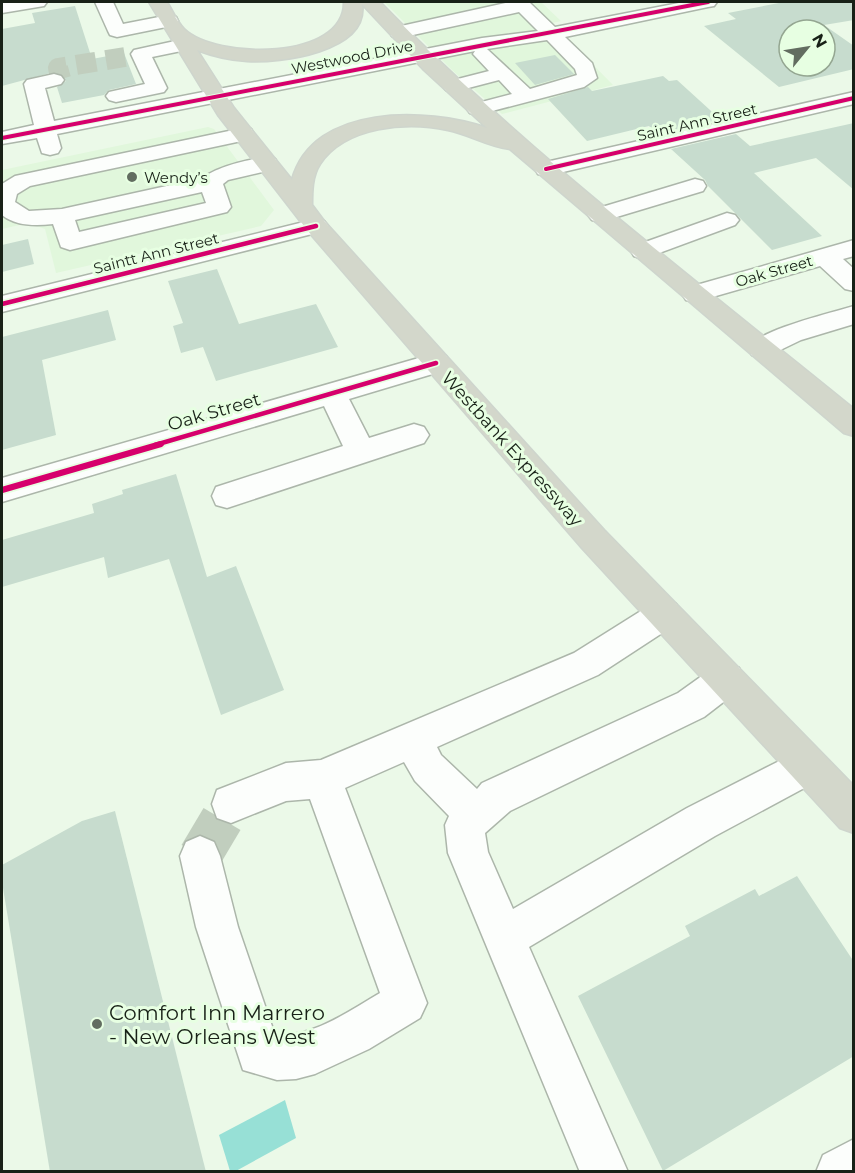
<svg xmlns="http://www.w3.org/2000/svg" width="855" height="1173" viewBox="0 0 855 1173" font-family="Montserrat,sans-serif">
<style>
.built{fill:#e1f7dc}
.water{fill:#97e0d6}
.building{fill:#c7dcce;fill-rule:evenodd}
.lines{fill:none;stroke-linecap:round;stroke-linejoin:round}
.minor-tunnel-far1{stroke:#c1cebe;stroke-width:20;stroke-dasharray:20 10;stroke-linecap:butt}
.minor-tunnel{stroke:#c1cebe;stroke-width:43;stroke-dasharray:43 21;stroke-linecap:butt}
.minor-casing{stroke:#acb6aa;stroke-width:3}
.highway-casing{stroke:#ced5cd;stroke-width:3}
.minor{fill:#fcfefc;fill-rule:evenodd}
.highway{fill:#d3d7cb;fill-rule:evenodd}
.cycleway-far2-casing{stroke:#e7ffe2;stroke-width:6}
.cycleway-far1-casing{stroke:#e7ffe2;stroke-width:8}
.cycleway-casing{stroke:#e7ffe2;stroke-width:10}
.cycleway-far2{stroke:#d6006c;stroke-width:4}
.cycleway-far1{stroke:#d6006c;stroke-width:4.5}
.cycleway{stroke:#d6006c;stroke-width:6}
.poi-dot{fill:#626d60;stroke:#e7ffe2;stroke-width:2}
.labels{text-anchor:middle;dominant-baseline:central;stroke-width:6;stroke-linejoin:round;paint-order:stroke}
.far-street-label{font-size:15px;fill:#182117;stroke:#e7ffe2}
.far-poi-label{font-size:15px;fill:#182117;stroke:#e7ffe2;text-anchor:start}
.street-label{font-size:18px;fill:#182117;stroke:#e7ffe2}
.near-poi-label{font-size:21px;fill:#182117;stroke:#e7ffe2;text-anchor:start}
</style>
<rect width="100%" height="100%" fill="#ebf9e8"/>
<!-- built -->
<g class="built">
<polygon points="384,2 541,2 561,21 552,23 613,85 502,114 453,71"/>
<polygon points="208,127 214,129 274,210 261,226 56,273 45,229 28,223 2,229 2,170"/>
</g>
<!-- water -->
<polygon class="water" points="285,1100 296,1138 236,1171 230,1171 219,1135"/>
<!-- building -->
<g class="building">
<path d="M784 2H854V20L824 25 854 46V69L779 87 704 26 736 19 728 13ZM789 30H825V66H789Z"/>
<polygon points="75,6 92,59 124,53 136,84 109,90 104,95 62,103 57,87 66,81 62,74 54,72 2,86 2,29 35,23 32,13"/>
<polygon points="555,55 574,74 535,85 515,63"/>
<polygon points="663,76 669,81 677,80 721,120 657,134 649,126 587,141 548,99 588,87 592,91"/>
<polygon points="854,123 854,190 816,158 754,173 822,236 772,250 708,186 705,180 671,149 736,134 750,146"/>
<polygon points="28,239 34,264 2,272 2,245"/>
<polygon points="217,269 239,324 316,304 338,347 216,381 203,347 181,353 173,326 183,323 168,281"/>
<polygon points="108,310 116,340 42,360 56,435 2,450 2,337"/>
<polygon points="176,474 207,577 236,566 284,690 221,715 169,559 108,578 104,557 2,587 2,540 94,513 92,504 123,494 122,490"/>
<polygon points="115,811 206,1172 50,1172 2,882 2,865 82,821"/>
<polygon points="797,876 854,962 854,1056 663,1171 578,996 690,936 685,926 755,889 759,896"/>
</g>
<g class="lines">
<!-- minor-tunnel-far1 -->
<polyline class="minor-tunnel-far1" points="61,79 58,68 125,57"/>
<!-- minor-tunnel -->
<polyline class="minor-tunnel" points="200,856 231,804"/>
<!-- minor casing -->
<g class="minor-casing">
<g id="minor">
<polygon points="8,2 47,2 44,6 2,13 2,3"/>
<polygon points="95,2 113,2 123,24 169,15 176,17 178,21 176,25 117,37 110,35 108,31"/>
<path d="M510 2H529L555 27 684 2H717L714 6 708 7 565 37 592 63 597 78 584 87 477 115 470 113 467 109 470 105 512 94 499 80 453 92 446 90 443 86 446 82 489 71 473 54 475 51 57 134 61 148 58 153 50 155 42 153 37 138 2 144V132L34 125 24 84 27 80 54 74 61 76 64 80 61 84 45 88 54 121 482 38 538 31 519 12 399 38 392 36 390 32 392 28ZM547 40 575 69 577 75 530 89 487 49Z"/>
<polygon points="184,39 191,41 194,45 191,49 152,57 167,88 164,92 116,102 109,100 106,96 109,92 145,84 131,54 134,50"/>
<polygon points="854,92 854,104 546,176 538,174 535,169 538,164 546,162"/>
<path d="M243 128 251 129 254 134 251 139 30 186 17 194 15 202 29 211 62 209 203 178C216 167 258 155 275 159L278 164 275 169 228 180 223 184 231 207 227 212 70 250 61 247 53 224C35 226 16 226 2 215V184L15 176ZM202 192 206 203 79 232 75 220Z"/>
<polygon points="695,179 703,181 706,186 703,191 600,222 592,220 588,215 592,210"/>
<polygon points="727,213 735,215 739,220 735,225 643,259 634,256 631,251 634,246"/>
<polygon points="316,219 324,221 328,226 324,231 2,312 2,296"/>
<polygon points="854,240 854,256 843,259 854,269 854,291 845,289 820,266 695,302 686,300 682,294 686,288"/>
<path d="M854 306V324L801 340 770 355 761 357 752 355 748 348C758 330 831 313 854 306Z"/>
<polygon points="436,353 446,356 450,363 446,370 349,399 369,438 414,424 424,427 429,435 424,443 227,508 216,505 212,496 216,487 343,446 324,406 2,502 2,478"/>
<path d="M664 599 676 604 681 614 676 624 598 675 437 747 441 755 477 789 482 783 678 693 713 668 726 663 739 668 744 679 739 690 704 717 510 811 485 833 488 852 513 909 687 808 795 753 808 748 821 753 827 766 821 779 715 836 529 947 628 1172H580L448 853 445 825 449 816 415 781 404 762 345 788 427 1003 420 1018 369 1049 315 1074 296 1079 277 1080 243 1070 196 927 180 856 186 842 200 836 214 842 220 856 238 927 275 1035C314 1037 347 1012 380 993L310 799 286 801 231 823 217 818 212 804 217 790 286 763 321 760 574 653 652 604Z"/>
<polygon points="854,1139 854,1172 816,1172 823,1155"/>
</g>
</g>
<!-- highway casing -->
<g class="highway-casing">
<path id="highway" d="M149 2H167C172 10 177 22 184 29 216 60 345 61 344 2H380C524 151 692 277 854 409V436L844 433 510 149C489 147 469 134 448 130 407 121 345 126 320 164 312 176 312 192 312 205L324 221 604 530 854 786V833L840 828 582 548 308 231 218 115ZM362 4 424 70 487 128C428 108 313 103 292 180L234 108 197 50C213 56 230 60 247 61 280 63 369 52 362 4Z"/>
</g>
<!-- minor -->
<use href="#minor" class="minor"/>
<!-- highway -->
<use href="#highway" class="highway"/>
<!-- cycleway-far2 casing -->
<g class="cycleway-far2-casing">
<g id="cycleway-far2">
<polyline points="2,138 708,2"/>
<polyline points="546,169 854,98"/>
</g>
</g>
<!-- cycleway-far1 casing -->
<g class="cycleway-far1-casing">
<g id="cycleway-far1">
<polyline points="2,304 316,226"/>
<polyline points="155,445 436,363"/>
</g>
</g>
<!-- cycleway casing -->
<g class="cycleway-casing">
<polyline id="cycleway" points="2,490 161,444"/>
</g>
<!-- cycleway-far2 -->
<use href="#cycleway-far2" class="cycleway-far2"/>
<!-- cycleway-far1 -->
<use href="#cycleway-far1" class="cycleway-far1"/>
<!-- cycleway -->
<use href="#cycleway" class="cycleway"/>
</g>
<!-- markers -->
<g class="poi-dot">
<circle cx="132" cy="177" r="6"/>
<circle cx="97" cy="1024" r="6"/>
</g>
<g class="labels">
<!-- far-street labels -->
<g class="far-street-label">
<text transform="translate(352 57) rotate(-11)">Westwood Drive</text>
<text transform="translate(697 122) rotate(-13)">Saint Ann Street</text>
<text transform="translate(156 253) rotate(-14)">Saintt Ann Street</text>
<text transform="translate(774 271) rotate(-16)">Oak Street</text>
</g>
<!-- far-poi labels -->
<g class="far-poi-label">
<text x="144" y="177">Wendy’s</text>
</g>
<!-- street labels -->
<g class="street-label">
<text transform="translate(214 412) rotate(-16)">Oak Street</text>
<text transform="translate(512 449) rotate(48)">Westbank Expressway</text>
</g>
<!-- near-poi labels -->
<g class="near-poi-label">
<text x="109" y="1012">Comfort Inn Marrero<tspan x="109" dy="24">- New Orleans West</tspan></text>
</g>
</g>
<!-- border -->
<rect width="855" height="1173" fill="none" stroke="#182117" stroke-width="6"/>
<!-- north arrow -->
<g transform="translate(807 48) rotate(60)"><circle r="28" fill="#e7ffe2" stroke="#94a691" stroke-width="1.5"/>
<path d="M0-4.5L10 22L0 15L-10 22Z" fill="#626d60"/>
<text y="-9" font-size="16" font-weight="bold" text-anchor="middle" fill="#182117">N</text>
</g>
</svg>
